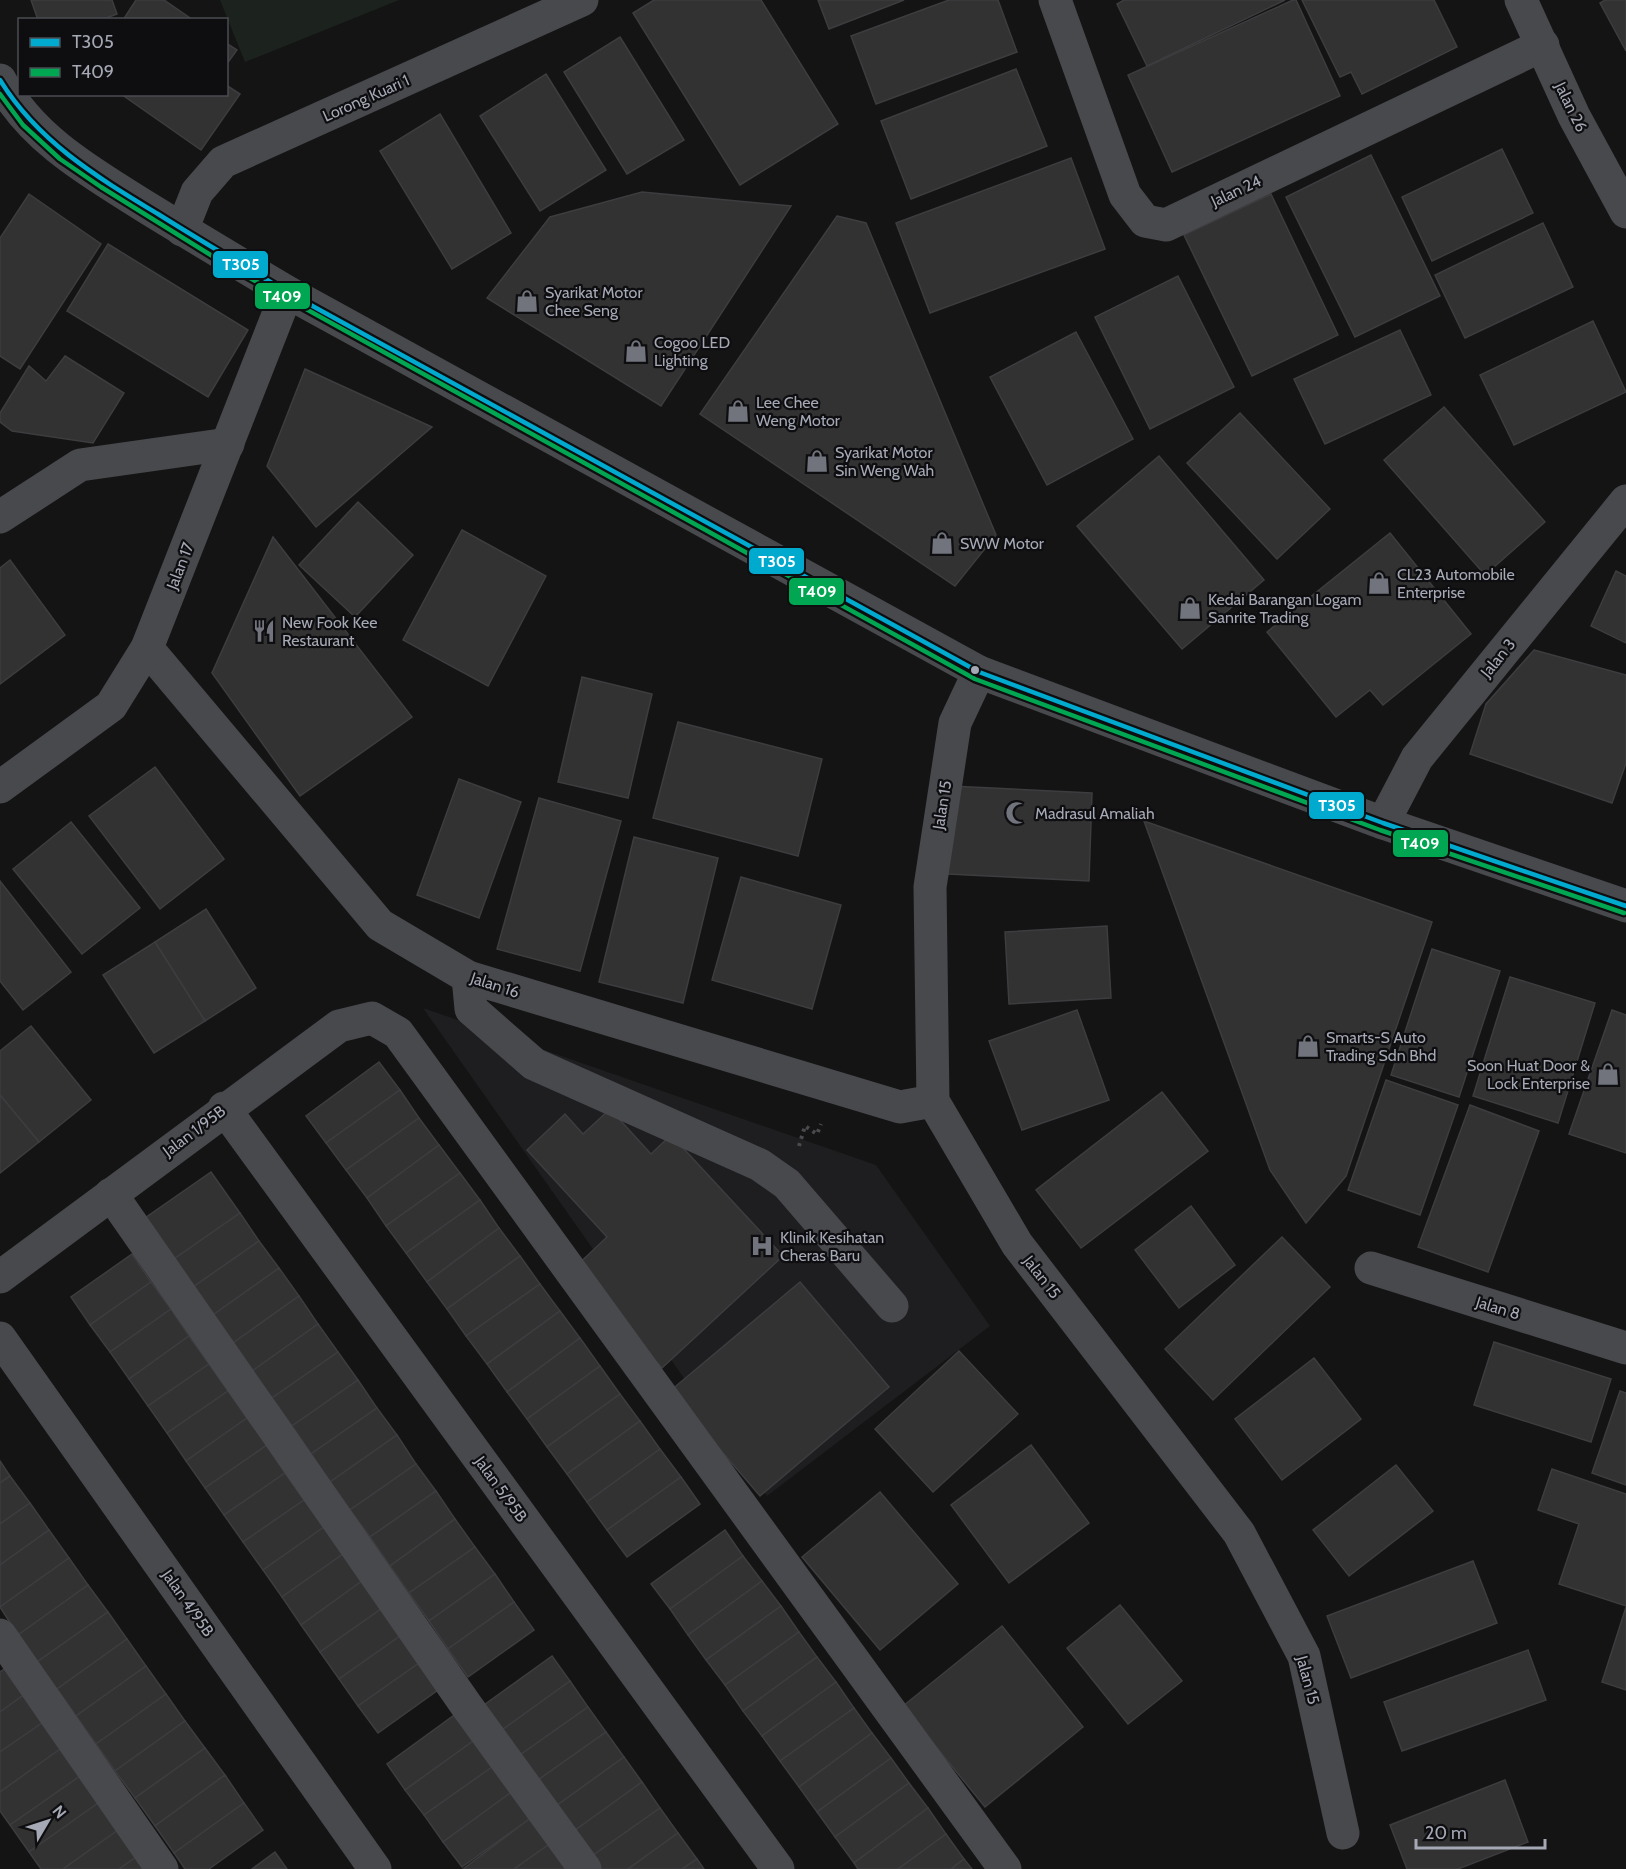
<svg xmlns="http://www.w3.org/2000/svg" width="1626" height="1869" viewBox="0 0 1626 1869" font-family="Cabin,sans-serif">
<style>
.built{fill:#1e1e20}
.green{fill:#1c231e}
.building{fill:#323233;stroke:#3d3d40;stroke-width:1.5}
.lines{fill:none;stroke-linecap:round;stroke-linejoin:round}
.path{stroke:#4a4a4f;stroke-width:4;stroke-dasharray:3 4.5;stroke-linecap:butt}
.minor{stroke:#48494d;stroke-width:33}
.bus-1-casing{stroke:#0e0e10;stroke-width:9}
.bus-2-casing{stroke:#0e0e10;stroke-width:9}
.bus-1{stroke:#00a9ce;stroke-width:4.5}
.bus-2{stroke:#00a651;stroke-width:4.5}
.bus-dot{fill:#a5a8b5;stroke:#0e0e10;stroke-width:2}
.labels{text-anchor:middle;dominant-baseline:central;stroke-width:4.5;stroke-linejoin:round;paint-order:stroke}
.street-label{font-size:16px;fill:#a5a8b5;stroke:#0e0e10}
.poi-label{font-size:16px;fill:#a5a8b5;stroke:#0e0e10;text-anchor:start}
.line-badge{stroke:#0e0e10;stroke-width:2}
.badge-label{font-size:16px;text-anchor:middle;font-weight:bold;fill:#fff}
</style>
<rect width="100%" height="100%" fill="#141414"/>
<!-- built -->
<polygon class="built" points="423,1008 876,1165 990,1326 767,1496"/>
<!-- green -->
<polygon class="green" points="220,0 399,0 245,62"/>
<!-- building -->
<g class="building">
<polygon points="31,0 112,0 117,14 101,20 38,20"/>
<polygon points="136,0 164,0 193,20 123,20"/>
<polygon points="654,0 761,0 838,124 740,185 633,13"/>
<polygon points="818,0 904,0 829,29"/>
<polygon points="949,0 998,0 1017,52 876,104 851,36"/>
<polygon points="1124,0 1285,0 1147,66 1117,4"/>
<polygon points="1293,0 1296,0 1340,96 1172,172 1128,75"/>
<polygon points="1302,0 1434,0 1457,47 1362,94 1351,72 1340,77"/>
<polygon points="1605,0 1626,0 1626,51 1600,3"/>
<polygon points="620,37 684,140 627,174 564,72"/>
<polygon points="226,43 237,50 226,65"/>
<polygon points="1016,69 1047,146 911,199 881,121"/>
<polygon points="546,74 606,170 540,211 480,116"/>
<polygon points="226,85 240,94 201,150 121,94 226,94"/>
<polygon points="440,114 511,233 452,269 380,151"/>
<polygon points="1502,149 1533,213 1432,261 1402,197"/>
<polygon points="1371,155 1440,296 1355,337 1286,197"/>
<polygon points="1071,158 1105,249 930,313 896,223"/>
<polygon points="642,192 791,206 661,406 487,298 550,217"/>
<polygon points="29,194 101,244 20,369 0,356 0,238"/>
<polygon points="1271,194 1338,335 1252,376 1184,235"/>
<polygon points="837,216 866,223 996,535 955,586 700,414"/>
<polygon points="1543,223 1573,287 1465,338 1435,275"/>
<polygon points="108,244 248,330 208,397 67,311"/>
<polygon points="1178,276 1234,387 1150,429 1095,317"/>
<polygon points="1593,321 1626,392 1514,445 1480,375"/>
<polygon points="1400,330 1431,395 1325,444 1294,379"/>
<polygon points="1076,332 1133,439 1047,485 990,377"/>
<polygon points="65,356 124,393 93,443 12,431 0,422 0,413 29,366 46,381"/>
<polygon points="305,369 432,427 316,527 267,466"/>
<polygon points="1444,407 1545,522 1485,575 1384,460"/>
<polygon points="1240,413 1330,509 1277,559 1187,463"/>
<polygon points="1159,456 1264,580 1182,649 1077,526"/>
<polygon points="358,502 413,555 355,617 299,565"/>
<polygon points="462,530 546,576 488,686 403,640"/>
<polygon points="1390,533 1471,634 1383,705 1370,690 1336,717 1267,632"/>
<polygon points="273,537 412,717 300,796 212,673"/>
<polygon points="10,560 65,635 0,684 0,568"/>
<polygon points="1616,571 1626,576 1626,643 1591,626"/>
<polygon points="1534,650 1626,675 1626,763 1612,803 1470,754 1486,704"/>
<polygon points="582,677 652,694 628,798 558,782"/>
<polygon points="678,722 822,759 798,856 653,818"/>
<polygon points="155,767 224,859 160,909 89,816"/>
<polygon points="459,779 521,802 479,918 417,895"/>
<polygon points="951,786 1092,793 1089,881 948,874"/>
<polygon points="539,798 621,821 580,971 497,949"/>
<polygon points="1144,821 1432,922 1346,1176 1306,1223 1270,1170"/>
<polygon points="71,822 140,908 82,954 13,869"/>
<polygon points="634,837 718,858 683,1003 599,982"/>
<polygon points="741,877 841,905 812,1009 712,980"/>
<polygon points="0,881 71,972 23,1010 0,981"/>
<polygon points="206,909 256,988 205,1021 155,942"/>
<polygon points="1107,926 1111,998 1009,1004 1005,932"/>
<polygon points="155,942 205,1021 154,1053 103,975"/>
<polygon points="1432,949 1500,971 1459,1097 1391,1075"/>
<polygon points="1510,977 1595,1003 1558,1123 1473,1096"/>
<polygon points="1077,1010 1109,1100 1022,1130 989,1041"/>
<polygon points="1612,1010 1626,1015 1626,1153 1569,1134"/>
<polygon points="31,1026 91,1100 39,1142 0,1095 0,1051"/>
<polygon points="379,1062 400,1090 326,1143 306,1116"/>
<polygon points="1386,1080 1458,1105 1420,1215 1348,1190"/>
<polygon points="400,1090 419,1118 346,1170 326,1143"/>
<polygon points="1162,1092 1208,1151 1081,1248 1036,1190"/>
<polygon points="0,1095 39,1142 0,1173"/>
<polygon points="1470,1105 1539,1131 1488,1272 1418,1247"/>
<polygon points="610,1109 651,1154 671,1135 783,1256 662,1368 571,1271 607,1237 527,1150 565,1114 583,1134"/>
<polygon points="419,1118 439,1145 367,1198 346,1170"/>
<polygon points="439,1145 460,1173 386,1226 367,1198"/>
<polygon points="211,1172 240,1213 174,1259 145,1218"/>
<polygon points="460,1173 480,1200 406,1253 386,1226"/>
<polygon points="480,1200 499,1228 427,1282 406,1253"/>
<polygon points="1191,1206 1235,1265 1179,1308 1135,1250"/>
<polygon points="240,1213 259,1241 193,1287 174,1259"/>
<polygon points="499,1228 520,1256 447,1309 427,1282"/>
<polygon points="1282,1237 1330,1287 1213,1400 1165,1349"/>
<polygon points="259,1241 279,1268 213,1315 193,1287"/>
<polygon points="132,1254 151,1282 90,1325 71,1297"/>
<polygon points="520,1256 540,1284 466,1336 447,1309"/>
<polygon points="279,1268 299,1296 233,1343 213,1315"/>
<polygon points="151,1282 171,1309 110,1352 90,1325"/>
<polygon points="800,1282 889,1387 760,1496 670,1391"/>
<polygon points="540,1284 560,1311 487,1364 466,1336"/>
<polygon points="299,1296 318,1324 252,1371 233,1343"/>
<polygon points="171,1309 189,1336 129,1379 110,1352"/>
<polygon points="560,1311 580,1338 507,1392 487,1364"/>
<polygon points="318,1324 338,1352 272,1398 252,1371"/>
<polygon points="189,1336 209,1364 148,1406 129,1379"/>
<polygon points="580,1338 600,1366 527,1419 507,1392"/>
<polygon points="1494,1342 1611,1379 1591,1442 1474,1405"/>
<polygon points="959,1351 1018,1414 933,1492 875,1429"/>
<polygon points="338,1352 358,1380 292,1426 272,1398"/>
<polygon points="1314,1358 1361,1419 1282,1480 1235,1419"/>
<polygon points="209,1364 228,1391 167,1433 148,1406"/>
<polygon points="600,1366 620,1394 547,1447 527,1419"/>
<polygon points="358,1380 377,1408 311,1454 292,1426"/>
<polygon points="228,1391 247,1418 186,1461 167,1433"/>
<polygon points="1620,1391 1626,1393 1626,1485 1592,1473"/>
<polygon points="620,1394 640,1421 567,1474 547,1447"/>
<polygon points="377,1408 397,1435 330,1482 311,1454"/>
<polygon points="247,1418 267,1445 205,1488 186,1461"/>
<polygon points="640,1421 660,1449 587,1502 567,1474"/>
<polygon points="397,1435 416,1464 350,1510 330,1482"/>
<polygon points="267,1445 285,1473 224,1515 205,1488"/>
<polygon points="1031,1445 1089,1523 1009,1583 951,1505"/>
<polygon points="660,1449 681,1477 607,1530 587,1502"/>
<polygon points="0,1461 10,1476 0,1483"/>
<polygon points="416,1464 436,1491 370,1537 350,1510"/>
<polygon points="1396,1465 1433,1511 1349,1576 1313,1530"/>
<polygon points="1552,1469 1626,1494 1626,1606 1559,1584 1579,1524 1538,1510"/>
<polygon points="285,1473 304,1500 243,1542 224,1515"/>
<polygon points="10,1476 30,1503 0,1524 0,1483"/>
<polygon points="681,1477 700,1504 627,1557 607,1530"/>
<polygon points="436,1491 455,1519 390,1566 370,1537"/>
<polygon points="880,1492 958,1584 880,1650 802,1557"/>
<polygon points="304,1500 324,1527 263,1570 243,1542"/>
<polygon points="30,1503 49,1530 0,1565 0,1524"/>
<polygon points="455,1519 475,1547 409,1593 390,1566"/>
<polygon points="324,1527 343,1554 282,1597 263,1570"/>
<polygon points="49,1530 69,1558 0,1607 0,1565"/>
<polygon points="725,1530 743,1556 670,1609 651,1584"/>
<polygon points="475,1547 495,1574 429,1621 409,1593"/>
<polygon points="343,1554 362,1581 301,1625 282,1597"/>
<polygon points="743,1556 762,1581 688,1635 670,1609"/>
<polygon points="69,1558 88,1585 18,1635 0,1607"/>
<polygon points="1473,1561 1497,1623 1351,1678 1327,1616"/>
<polygon points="495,1574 514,1602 448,1649 429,1621"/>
<polygon points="362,1581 381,1609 320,1652 301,1625"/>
<polygon points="762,1581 781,1606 706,1660 688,1635"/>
<polygon points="88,1585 108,1612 37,1662 18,1635"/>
<polygon points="514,1602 534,1630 468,1677 448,1649"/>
<polygon points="1120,1605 1182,1681 1128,1724 1067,1648"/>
<polygon points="781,1606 799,1632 725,1685 706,1660"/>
<polygon points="1626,1607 1626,1690 1602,1682"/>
<polygon points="381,1609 400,1636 339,1679 320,1652"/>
<polygon points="108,1612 127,1639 57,1689 37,1662"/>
<polygon points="1002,1626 1083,1727 985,1807 903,1706"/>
<polygon points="799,1632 817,1657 743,1711 725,1685"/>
<polygon points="400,1636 419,1663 358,1706 339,1679"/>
<polygon points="127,1639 146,1666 76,1716 57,1689"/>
<polygon points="1528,1650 1546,1700 1402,1751 1384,1702"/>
<polygon points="552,1656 570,1681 502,1730 484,1705"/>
<polygon points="817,1657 836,1682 762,1736 743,1711"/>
<polygon points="419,1663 438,1690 378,1733 358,1706"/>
<polygon points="146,1666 166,1694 96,1744 76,1716"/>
<polygon points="7,1667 25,1694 0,1712 0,1672"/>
<polygon points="570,1681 588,1707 520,1755 502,1730"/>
<polygon points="836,1682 854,1708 780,1761 762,1736"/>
<polygon points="25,1694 45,1721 0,1752 0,1712"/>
<polygon points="166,1694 185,1721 115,1771 96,1744"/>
<polygon points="588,1707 606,1732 538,1780 520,1755"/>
<polygon points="854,1708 872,1733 799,1787 780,1761"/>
<polygon points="457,1713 476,1739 405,1790 387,1764"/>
<polygon points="45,1721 63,1747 0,1792 0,1752"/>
<polygon points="185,1721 205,1748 135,1798 115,1771"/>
<polygon points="606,1732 624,1757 556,1806 538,1780"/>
<polygon points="872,1733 891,1758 817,1812 799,1787"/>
<polygon points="476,1739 495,1765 424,1815 405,1790"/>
<polygon points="63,1747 83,1774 10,1825 0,1811 0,1792"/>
<polygon points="205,1748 225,1775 155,1826 135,1798"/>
<polygon points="624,1757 642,1782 574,1831 556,1806"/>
<polygon points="891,1758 909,1783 835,1837 817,1812"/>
<polygon points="495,1765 513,1791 443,1842 424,1815"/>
<polygon points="83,1774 101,1801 29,1852 10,1825"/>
<polygon points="225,1775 244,1803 174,1853 155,1826"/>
<polygon points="1505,1780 1528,1842 1458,1869 1407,1869 1390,1825"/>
<polygon points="642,1782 660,1808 592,1856 574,1831"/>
<polygon points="909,1783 928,1808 854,1863 835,1837"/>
<polygon points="513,1791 532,1817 462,1867 443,1842"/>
<polygon points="101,1801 121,1828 63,1869 41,1869 29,1852"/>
<polygon points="244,1803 263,1830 209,1869 185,1869 174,1853"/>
<polygon points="660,1808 678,1833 628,1869 601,1869 592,1856"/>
<polygon points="928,1808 946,1834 898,1869 858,1869 854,1863"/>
<polygon points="532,1817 551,1843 514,1869 463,1869"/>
<polygon points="121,1828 139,1855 119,1869 63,1869"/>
<polygon points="678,1833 697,1859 682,1869 628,1869"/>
<polygon points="946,1834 964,1859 951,1869 898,1869"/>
<polygon points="551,1843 569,1869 514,1869"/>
<polygon points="275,1852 287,1869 252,1869"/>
<polygon points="139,1855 149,1869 119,1869"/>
<polygon points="697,1859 704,1869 682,1869"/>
<polygon points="964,1859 972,1869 951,1869"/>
</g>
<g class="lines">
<!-- path -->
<polyline class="path" points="799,1146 805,1126 817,1134 821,1124"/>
<!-- minor -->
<g class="minor">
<polyline points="1055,0 1125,195 1145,221 1166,225 1543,45"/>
<polyline points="1521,0 1574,116 1626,212"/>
<path d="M0 80C31 139 92 173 146 207 193 236 240 264 287 292L979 672 1383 823 1626 906"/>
<polyline points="182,230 197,192 223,162 582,0"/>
<polyline points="0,517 80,465 228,444"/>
<polyline points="147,648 380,925 468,977 900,1107 933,1101"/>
<polyline points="979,672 955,723 930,887 933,1101 1017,1244 1239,1533 1304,1656 1343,1833"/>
<polyline points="0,787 111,706 147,648 287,292"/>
<polyline points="1383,823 1417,758 1626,501"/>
<polyline points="468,977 471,1009 534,1064 760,1165 787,1184 892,1306"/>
<polyline points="224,1108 778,1869"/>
<polyline points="111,1194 466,1705 585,1869"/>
<polyline points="1371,1268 1626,1348"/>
<polyline points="0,1277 339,1026 372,1018 398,1033 1005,1869"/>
<polyline points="0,1338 375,1869"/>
<polyline points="0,1635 162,1869"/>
</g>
<!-- bus-1 casing -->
<g class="bus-1-casing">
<path id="bus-1" d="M0 80C38 142 97 177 158 214 201 241 244 266 287 292L979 672 1383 823 1626 906"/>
</g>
<!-- bus-2 casing -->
<g class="bus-2-casing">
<polyline id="bus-2" points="0,94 23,125 60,159 101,187 230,267 975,679 1380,830 1624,913"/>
</g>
<!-- bus-1 -->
<use href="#bus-1" class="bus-1"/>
<!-- bus-2 -->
<use href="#bus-2" class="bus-2"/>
</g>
<!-- icons -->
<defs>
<g id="shop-bare" transform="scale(1.8)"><path d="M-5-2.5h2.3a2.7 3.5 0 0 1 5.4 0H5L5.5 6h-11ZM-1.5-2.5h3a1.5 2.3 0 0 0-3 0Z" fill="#72747d" stroke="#0e0e10" stroke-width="2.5" paint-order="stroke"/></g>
<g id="restaurant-bare" transform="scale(1.8)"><path d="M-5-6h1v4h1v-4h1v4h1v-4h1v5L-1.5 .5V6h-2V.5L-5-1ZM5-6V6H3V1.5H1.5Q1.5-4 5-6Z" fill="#72747d" stroke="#0e0e10" stroke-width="2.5" paint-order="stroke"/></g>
<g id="mosque-bare" transform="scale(1.8)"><path d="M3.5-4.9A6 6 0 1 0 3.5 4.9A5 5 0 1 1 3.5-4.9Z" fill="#72747d" stroke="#0e0e10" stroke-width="2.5" paint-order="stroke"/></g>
<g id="hospital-bare" transform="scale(1.8)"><path d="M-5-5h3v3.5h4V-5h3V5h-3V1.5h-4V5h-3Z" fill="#72747d" stroke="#0e0e10" stroke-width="2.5" paint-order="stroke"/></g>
</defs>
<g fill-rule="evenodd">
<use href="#shop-bare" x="527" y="301"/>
<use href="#shop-bare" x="636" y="351"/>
<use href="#shop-bare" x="738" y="411"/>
<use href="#shop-bare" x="817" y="461"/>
<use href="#shop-bare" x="942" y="543"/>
<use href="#shop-bare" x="1379" y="583"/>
<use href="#shop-bare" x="1190" y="608"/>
<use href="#restaurant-bare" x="264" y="631"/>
<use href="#mosque-bare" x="1017" y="813"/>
<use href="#shop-bare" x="1308" y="1046"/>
<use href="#shop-bare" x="1608" y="1074"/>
<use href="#hospital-bare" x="762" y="1246"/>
</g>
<!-- markers -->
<circle class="bus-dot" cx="975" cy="670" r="5"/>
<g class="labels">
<!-- street labels -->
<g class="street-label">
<text transform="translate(366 98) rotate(-24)">Lorong Kuari 1</text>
<text transform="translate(1571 107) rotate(64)">Jalan 26</text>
<text transform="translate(1236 191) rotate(-25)">Jalan 24</text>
<text transform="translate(180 566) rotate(-69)">Jalan 17</text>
<text transform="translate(1498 658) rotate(-51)">Jalan 3</text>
<text transform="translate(942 805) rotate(-81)">Jalan 15</text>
<text transform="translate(495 985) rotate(18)">Jalan 16</text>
<text transform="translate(194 1131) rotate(-37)">Jalan 1/95B</text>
<text transform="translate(1042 1277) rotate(52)">Jalan 15</text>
<text transform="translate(1498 1308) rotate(17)">Jalan 8</text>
<text transform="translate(501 1489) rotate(54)">Jalan 5/95B</text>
<text transform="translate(188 1603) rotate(55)">Jalan 4/95B</text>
<text transform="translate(1308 1680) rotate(75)">Jalan 15</text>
</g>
<!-- poi labels -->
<g class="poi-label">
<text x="545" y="292">Syarikat Motor<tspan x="545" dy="18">Chee Seng</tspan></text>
<text x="654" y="342">Cogoo LED<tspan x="654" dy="18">Lighting</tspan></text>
<text x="756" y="402">Lee Chee<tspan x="756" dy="18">Weng Motor</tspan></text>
<text x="835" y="452">Syarikat Motor<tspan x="835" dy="18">Sin Weng Wah</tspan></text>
<text x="960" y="543">SWW Motor</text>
<text x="1397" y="574">CL23 Automobile<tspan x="1397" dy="18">Enterprise</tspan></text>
<text x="1208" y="599">Kedai Barangan Logam<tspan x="1208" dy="18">Sanrite Trading</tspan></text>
<text x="282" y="622">New Fook Kee<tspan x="282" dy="18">Restaurant</tspan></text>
<text x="1035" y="813">Madrasul Amaliah</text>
<text x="1326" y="1037">Smarts-S Auto<tspan x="1326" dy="18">Trading Sdn Bhd</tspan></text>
<text x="1590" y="1065" text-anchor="end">Soon Huat Door &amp;<tspan x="1590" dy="18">Lock Enterprise</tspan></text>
<text x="780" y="1237">Klinik Kesihatan<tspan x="780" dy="18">Cheras Baru</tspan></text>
</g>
</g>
<g class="line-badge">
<rect x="212" y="250" width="57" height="29" rx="6" fill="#00a9ce"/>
<rect x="254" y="282" width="57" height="28" rx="6" fill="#00a651"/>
<rect x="748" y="547" width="57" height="28" rx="6" fill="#00a9ce"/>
<rect x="788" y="577" width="57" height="29" rx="6" fill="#00a651"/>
<rect x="1308" y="791" width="57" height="29" rx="6" fill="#00a9ce"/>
<rect x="1392" y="829" width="57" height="29" rx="6" fill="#00a651"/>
</g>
<g class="badge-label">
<text x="241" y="270">T305</text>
<text x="282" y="302">T409</text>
<text x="777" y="567">T305</text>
<text x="817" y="597">T409</text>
<text x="1337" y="811">T305</text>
<text x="1420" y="849">T409</text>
</g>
<!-- legend -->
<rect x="18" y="18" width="210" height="78" fill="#0e0e10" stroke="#4a4c52" stroke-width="1.5"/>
<rect x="30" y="38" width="30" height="9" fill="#00a9ce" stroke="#4a4c52" stroke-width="1.5"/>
<text x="72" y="48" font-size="18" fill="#a5a8b5">T305</text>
<rect x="30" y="68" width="30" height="9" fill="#00a651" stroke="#4a4c52" stroke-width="1.5"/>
<text x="72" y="78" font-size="18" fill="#a5a8b5">T409</text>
<!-- north arrow -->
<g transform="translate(48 1821) rotate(51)" stroke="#0e0e10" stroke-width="4.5" paint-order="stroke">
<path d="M0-4.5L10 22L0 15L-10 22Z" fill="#a5a8b5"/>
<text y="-9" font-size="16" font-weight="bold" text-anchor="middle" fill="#a5a8b5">N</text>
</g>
<!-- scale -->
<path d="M1416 1839v9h129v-9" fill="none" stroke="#a5a8b5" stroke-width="3"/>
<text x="1425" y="1839" font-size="18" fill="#a5a8b5" stroke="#0e0e10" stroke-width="4.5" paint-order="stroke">20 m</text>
</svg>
